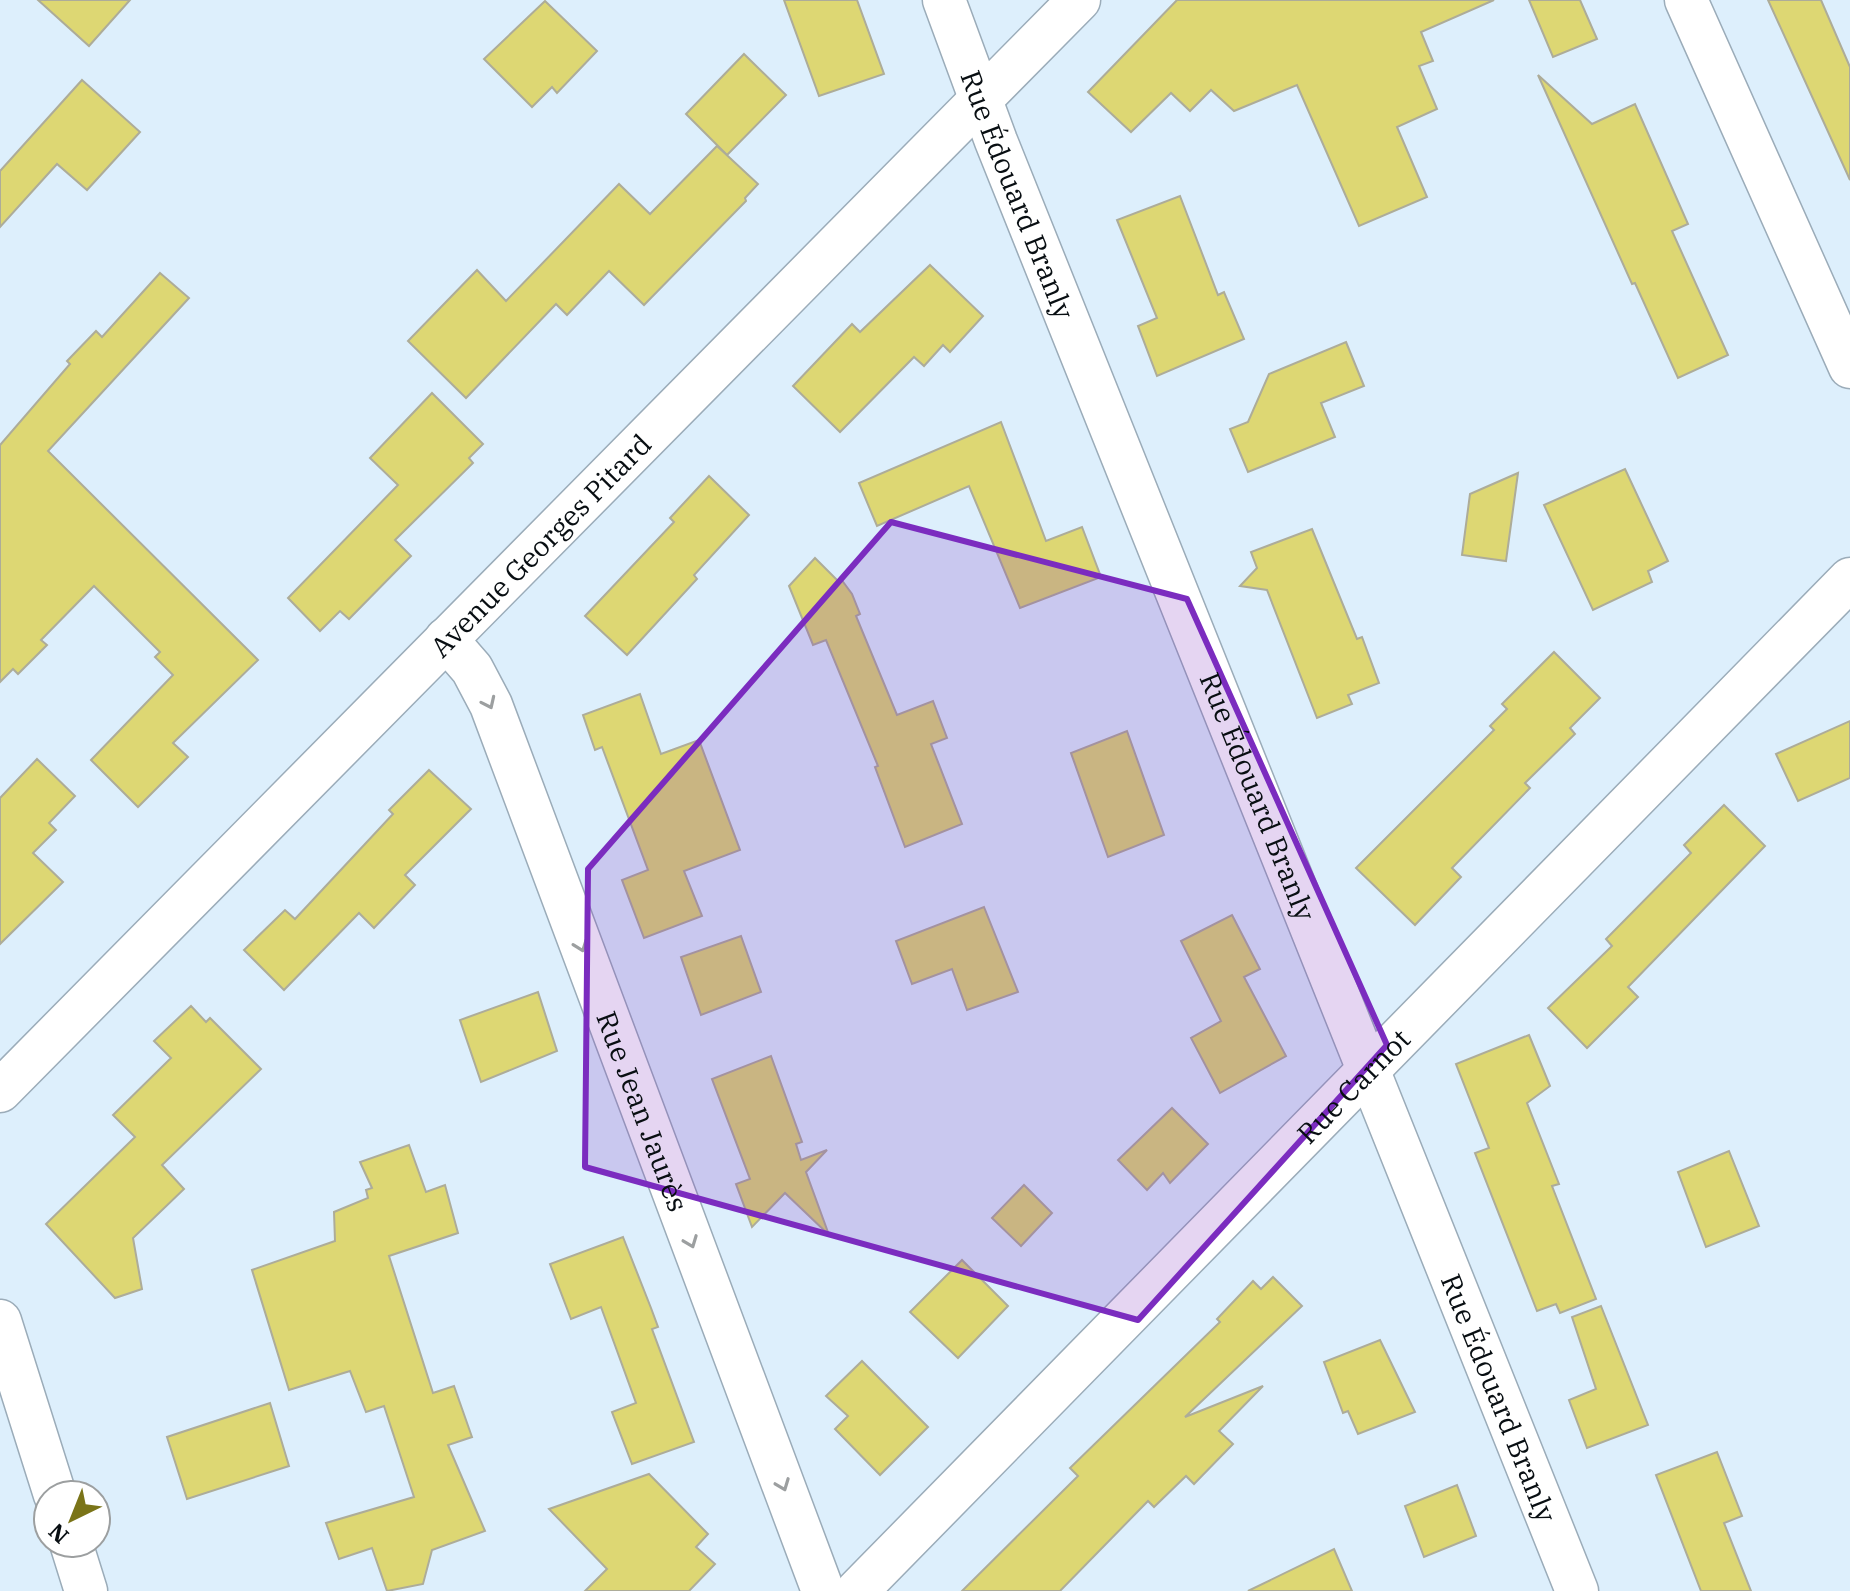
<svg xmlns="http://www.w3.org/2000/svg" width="1850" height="1591" viewBox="0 0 1850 1591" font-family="'IBM Plex Serif',serif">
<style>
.building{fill:#ddd773;stroke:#adac99;stroke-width:2}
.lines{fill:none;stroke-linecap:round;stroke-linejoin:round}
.minor-casing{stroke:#9bacb9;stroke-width:45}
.minor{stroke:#fff;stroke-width:42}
.oneway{stroke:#9c9fa0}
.marked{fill:#7b2cbf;fill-opacity:0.2;stroke:#7b2cbf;stroke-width:6;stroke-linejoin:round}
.labels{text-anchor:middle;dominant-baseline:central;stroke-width:8;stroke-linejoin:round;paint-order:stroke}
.street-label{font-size:28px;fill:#080e12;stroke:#fff}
</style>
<rect width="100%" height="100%" fill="#ddeffc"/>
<!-- building -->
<g class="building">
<polygon points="38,0 130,0 89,46"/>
<polygon points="784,0 857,0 884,74 819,96"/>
<polygon points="1177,0 1494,0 1421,32 1433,61 1419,66 1437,109 1397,127 1427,197 1359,226 1297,85 1234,111 1211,90 1190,111 1171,93 1131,132 1088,92"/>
<polygon points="1529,0 1580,0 1597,39 1553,57"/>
<polygon points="1768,0 1821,0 1850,67 1850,180"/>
<polygon points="545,1 597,51 557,93 552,87 532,107 484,59"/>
<polygon points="744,54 786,95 727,155 686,114"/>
<polygon points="1538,75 1592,124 1635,104 1688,224 1672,231 1728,355 1678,378 1635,283 1632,284"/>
<polygon points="82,80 140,132 87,190 57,164 0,227 0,171"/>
<polygon points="717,146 758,184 745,198 746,201 644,305 609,271 567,315 556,304 466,398 408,341 477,270 506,301 619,184 650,214"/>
<polygon points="1180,196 1218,295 1224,292 1244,339 1157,376 1138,326 1157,318 1117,220"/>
<polygon points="930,265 983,316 950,352 943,345 924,366 914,357 840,432 793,386 852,324 860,332"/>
<polygon points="160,273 189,298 48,451 258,660 173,743 188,757 138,807 91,760 173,675 155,657 160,652 94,586 41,640 47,645 18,674 13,669 0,682 0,445 70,364 67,361 96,331 102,337"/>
<polygon points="1346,342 1364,386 1321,403 1335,437 1248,472 1230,429 1248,422 1269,374"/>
<polygon points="432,393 483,444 469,458 473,463 395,540 411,556 349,619 340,611 320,631 288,598 398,485 370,458"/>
<polygon points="1001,422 1046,541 1082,527 1101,577 1020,608 969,486 877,526 859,483"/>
<polygon points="1625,469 1668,561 1648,571 1652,582 1593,610 1544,505"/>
<polygon points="1518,473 1506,561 1462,555 1470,494"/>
<polygon points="709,476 749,515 694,575 697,579 627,655 585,616 674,522 670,518"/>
<polygon points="1312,529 1357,639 1362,637 1379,683 1348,695 1352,704 1317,718 1267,590 1240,586 1257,568 1251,552"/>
<polygon points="815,558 838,581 841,579 852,594 860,614 856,616 897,715 933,701 947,738 931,744 962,824 905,847 875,767 878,766 826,640 813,645 789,586"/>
<polygon points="1554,652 1600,698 1570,728 1575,734 1525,783 1530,788 1452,868 1461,877 1415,925 1356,868 1494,730 1490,726 1507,709 1502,704"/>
<polygon points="640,694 661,754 699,740 740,850 684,871 702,916 644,938 622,880 648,870 602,747 595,750 583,715"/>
<polygon points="1850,721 1850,778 1798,801 1776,754"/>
<polygon points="1127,731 1164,835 1108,857 1071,753"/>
<polygon points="37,759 75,796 49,823 56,830 33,853 63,882 0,944 0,798"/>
<polygon points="429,770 471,809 405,875 415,885 374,928 359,913 284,990 244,950 285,910 295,919 393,814 389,810"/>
<polygon points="1724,805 1765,846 1628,987 1638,997 1587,1048 1548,1008 1612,946 1606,939 1691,853 1684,845"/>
<polygon points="984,907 1018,992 967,1010 952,969 912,984 896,941"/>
<polygon points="1232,915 1260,969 1244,977 1286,1056 1220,1093 1191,1038 1221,1021 1181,941"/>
<polygon points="741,936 761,992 701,1015 681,957"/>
<polygon points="538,992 557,1051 481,1082 460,1020"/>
<polygon points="191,1006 206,1022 210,1018 261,1069 162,1165 184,1189 133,1238 142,1289 115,1298 46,1224 135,1137 113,1115 171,1058 154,1041"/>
<polygon points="1529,1035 1550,1086 1527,1103 1559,1184 1552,1186 1596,1299 1560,1313 1556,1304 1537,1311 1475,1153 1489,1148 1456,1064"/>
<polygon points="771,1056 802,1142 796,1144 801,1160 827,1150 806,1172 829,1235 785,1193 752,1227 736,1184 750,1179 712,1079"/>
<polygon points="1172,1108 1208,1144 1170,1183 1163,1173 1147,1190 1118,1160"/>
<polygon points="409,1145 426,1192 445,1185 458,1233 389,1256 433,1393 454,1386 472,1437 448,1445 485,1531 432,1550 423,1584 387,1591 372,1548 339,1559 326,1523 414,1497 384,1406 366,1412 350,1371 289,1390 252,1270 335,1241 334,1212 368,1198 366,1190 372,1188 360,1162"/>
<polygon points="1729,1151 1759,1226 1706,1247 1678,1172"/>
<polygon points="1024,1185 1052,1213 1021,1246 992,1218"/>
<polygon points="623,1237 651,1308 658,1327 652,1329 694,1442 632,1464 612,1412 636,1403 601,1307 571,1319 550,1264"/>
<polygon points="962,1260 1008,1306 958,1358 910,1312"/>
<polygon points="1273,1277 1302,1306 1185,1417 1263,1386 1219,1431 1233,1444 1194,1484 1186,1476 1154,1507 1148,1501 1060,1591 962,1591 1078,1476 1070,1468 1220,1322 1217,1319 1253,1281 1261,1289"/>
<polygon points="1601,1306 1648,1425 1587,1448 1569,1400 1596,1389 1572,1317"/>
<polygon points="1380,1340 1415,1412 1358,1434 1348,1411 1343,1413 1324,1362"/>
<polygon points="862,1361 928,1427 880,1475 835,1429 848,1416 826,1396"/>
<polygon points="270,1403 289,1466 187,1499 167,1437"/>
<polygon points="1717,1452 1742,1516 1724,1523 1751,1591 1701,1591 1656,1475"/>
<polygon points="649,1474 708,1534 696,1547 715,1564 689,1591 585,1591 607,1569 549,1509"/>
<polygon points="1457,1485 1476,1536 1424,1557 1405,1506"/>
<polygon points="1334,1549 1352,1591 1248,1591"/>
</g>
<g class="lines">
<!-- minor casing -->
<g class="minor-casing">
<g id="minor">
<path id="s1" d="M944 0 996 141 1577 1591"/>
<polyline points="1686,0 1850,367"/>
<path id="s2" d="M446 639 472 669 491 705 823 1591"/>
<path id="s3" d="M0 1091 1079 0"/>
<polyline points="0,1321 55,1495"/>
<polyline points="71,1543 86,1591"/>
<path id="s4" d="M857 1591 1850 579"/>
</g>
</g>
<!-- minor -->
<use href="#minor" class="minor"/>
</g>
<!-- one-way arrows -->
<defs><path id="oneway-chevron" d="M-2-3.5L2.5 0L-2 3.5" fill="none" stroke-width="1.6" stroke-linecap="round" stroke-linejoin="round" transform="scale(2)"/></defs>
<g class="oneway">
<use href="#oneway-chevron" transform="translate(489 703) rotate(65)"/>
<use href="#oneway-chevron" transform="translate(581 946) rotate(70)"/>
<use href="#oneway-chevron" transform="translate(691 1242) rotate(69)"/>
<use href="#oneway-chevron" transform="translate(783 1485) rotate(69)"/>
</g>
<!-- marked area -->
<path class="marked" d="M891 522 1187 599 1387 1045 1138 1320 585 1167 588 869Z"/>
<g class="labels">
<!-- street labels -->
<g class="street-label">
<text stroke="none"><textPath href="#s1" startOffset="208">Rue Édouard Branly</textPath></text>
<text stroke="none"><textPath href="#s3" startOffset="768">Avenue Georges Pitard</textPath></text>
<text stroke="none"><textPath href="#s1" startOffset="856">Rue Édouard Branly</textPath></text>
<text stroke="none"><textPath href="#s4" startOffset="708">Rue Carnot</textPath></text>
<text stroke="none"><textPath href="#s2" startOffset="514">Rue Jean Jaurès</textPath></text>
<text stroke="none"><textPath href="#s1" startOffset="1504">Rue Édouard Branly</textPath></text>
</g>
</g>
<!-- north arrow -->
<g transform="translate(72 1519) rotate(223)"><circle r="38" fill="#ffffff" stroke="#9c9fa0" stroke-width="2"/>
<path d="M0-6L14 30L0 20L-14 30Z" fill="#7a7418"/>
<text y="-12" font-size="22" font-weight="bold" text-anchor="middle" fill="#080e12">N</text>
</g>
</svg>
